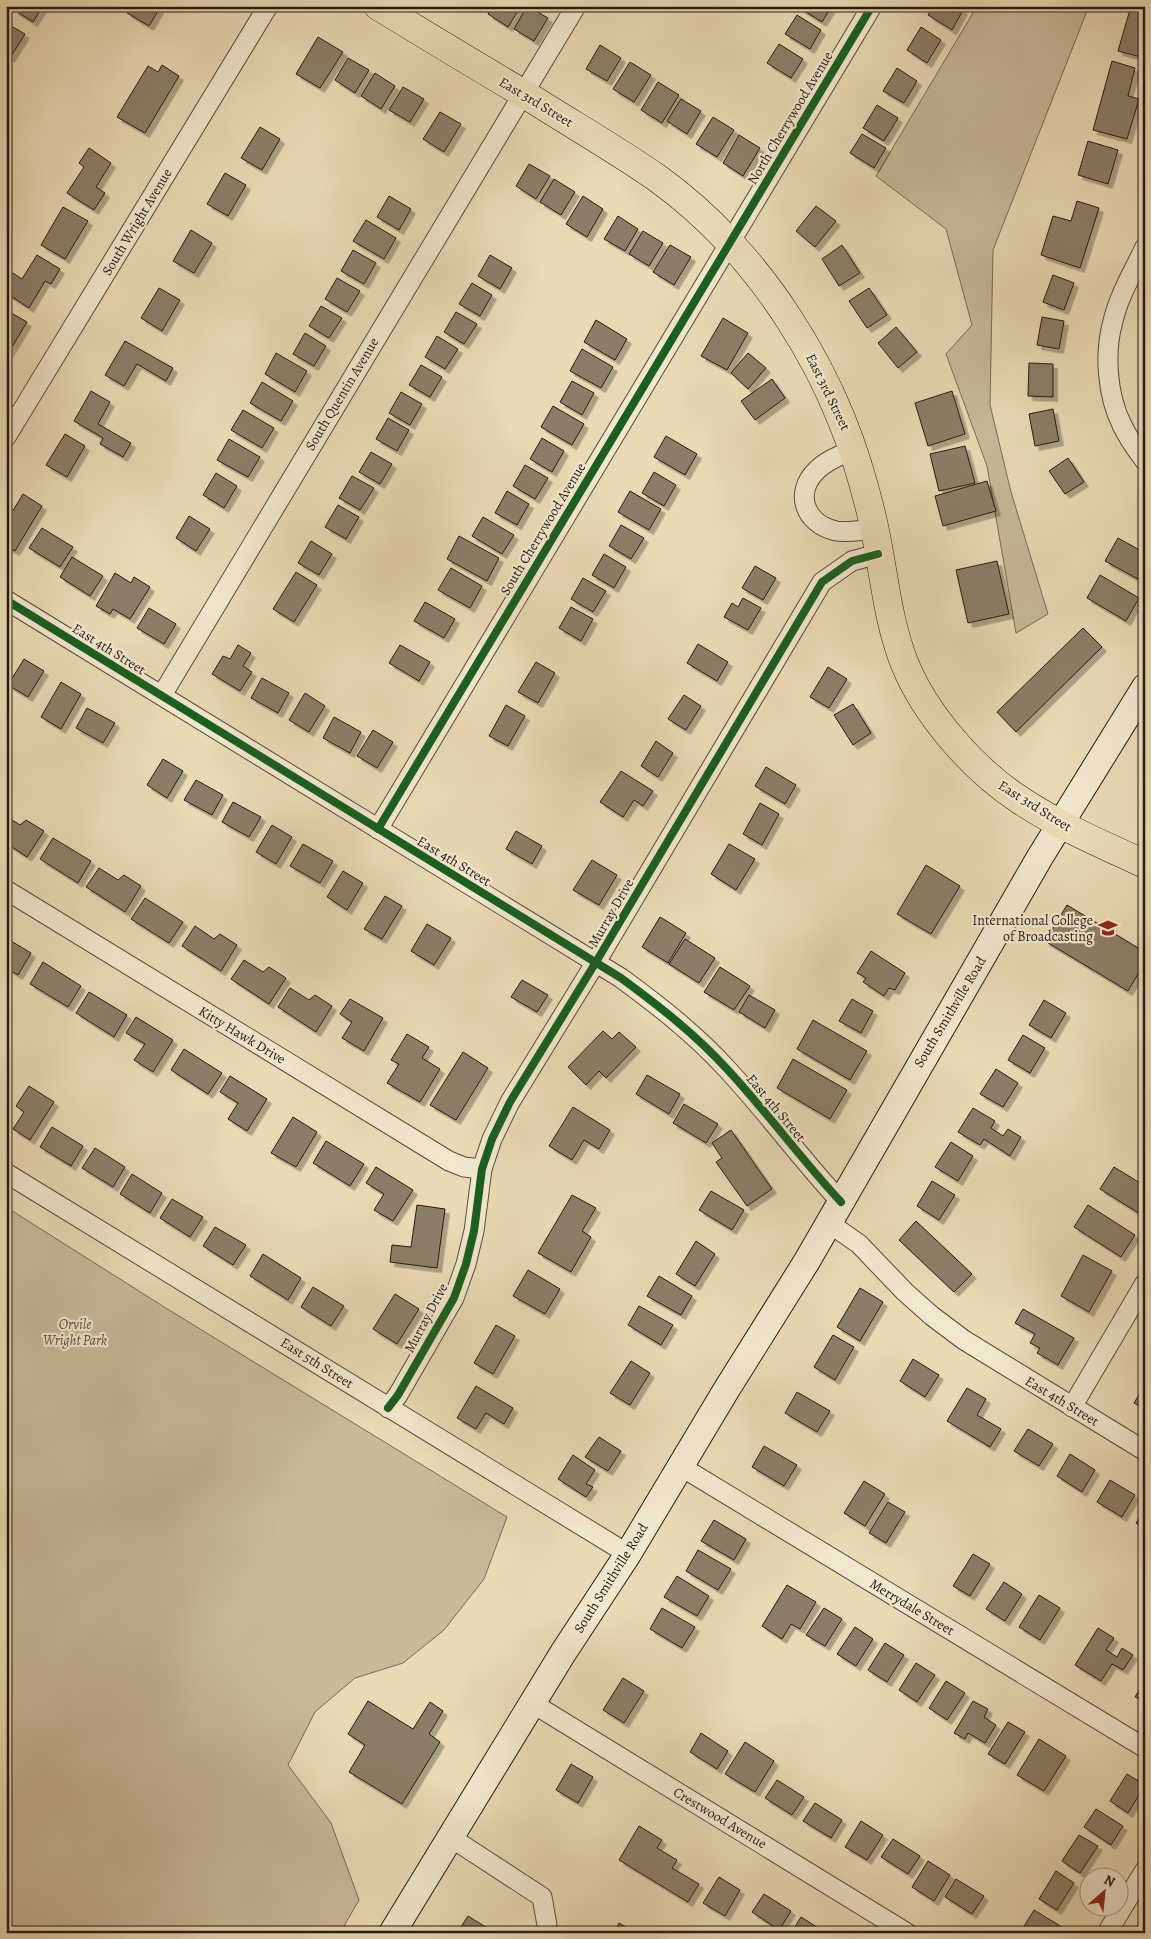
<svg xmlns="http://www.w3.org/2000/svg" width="1151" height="1939" viewBox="0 0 1151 1939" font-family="Alegreya,serif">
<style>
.green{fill:#c8b999;stroke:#766a57}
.building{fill:#8b7e68;stroke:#251a15;filter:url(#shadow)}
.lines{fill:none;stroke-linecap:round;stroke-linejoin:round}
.minor-casing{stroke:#564a3d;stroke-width:21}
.secondary-casing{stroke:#251a15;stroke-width:28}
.primary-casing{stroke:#251a15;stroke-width:29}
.minor{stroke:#f1e7ce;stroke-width:19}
.secondary{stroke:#f1e7ce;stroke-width:26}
.primary{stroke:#e9dab4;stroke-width:28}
.cycleway-casing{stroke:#f1e7ce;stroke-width:11}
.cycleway{stroke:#1b5e20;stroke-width:8}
.labels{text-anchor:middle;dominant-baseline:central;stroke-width:4.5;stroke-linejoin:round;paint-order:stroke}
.street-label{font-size:14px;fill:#251a15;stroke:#f1e7ce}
.poi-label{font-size:14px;fill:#251a15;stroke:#f1e7ce;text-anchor:end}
.park-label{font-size:14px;font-style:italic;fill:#564a3d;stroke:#f1e7ce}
</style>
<defs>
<filter id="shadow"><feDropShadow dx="4.5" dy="4.5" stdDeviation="0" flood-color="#0004"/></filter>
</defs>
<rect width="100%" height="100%" fill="#e9dab4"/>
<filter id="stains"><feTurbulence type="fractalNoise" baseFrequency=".004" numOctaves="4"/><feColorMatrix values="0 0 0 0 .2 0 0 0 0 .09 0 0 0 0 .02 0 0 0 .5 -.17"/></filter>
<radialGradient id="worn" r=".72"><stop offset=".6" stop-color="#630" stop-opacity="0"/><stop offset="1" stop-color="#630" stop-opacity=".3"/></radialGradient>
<!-- green -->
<g class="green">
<polygon points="977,6 1089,6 993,250 990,405 1011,492 1048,614 1016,633 987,466 946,354 972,325 946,229 876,176"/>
<polygon points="6,1207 169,1310 507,1517 484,1579 444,1630 403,1663 355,1678 315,1712 288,1765 331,1823 359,1900 340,1933 6,1933"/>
</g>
<!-- building -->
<g class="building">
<polygon points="16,6 43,6 33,22 14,10"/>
<polygon points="130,6 161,6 149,26 127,13"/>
<polygon points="492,6 521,6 508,27 488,14"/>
<polygon points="527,6 548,18 534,41 514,29"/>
<polygon points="796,6 832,6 822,22"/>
<polygon points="933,6 957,6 963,10 952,30 928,15"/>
<polygon points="1131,6 1145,6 1145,58 1118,51"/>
<polygon points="797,15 821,30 810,49 785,34"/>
<polygon points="6,23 25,34 10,58 6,56"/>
<polygon points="921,27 941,40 927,63 907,50"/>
<polygon points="318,37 343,52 320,88 296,74"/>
<polygon points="779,44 803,59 791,78 767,63"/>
<polygon points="600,45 621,58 607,81 586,69"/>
<polygon points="348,58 369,70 355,93 335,80"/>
<polygon points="1112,61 1135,68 1128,96 1139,99 1127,139 1093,130"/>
<polygon points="630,62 651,75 634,102 613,89"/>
<polygon points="162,65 179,76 145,133 117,117 148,66 158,72"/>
<polygon points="897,68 917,81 904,103 883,91"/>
<polygon points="375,73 395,86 381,109 361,96"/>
<polygon points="658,82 679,95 662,123 641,110"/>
<polygon points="403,87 424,99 410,122 389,110"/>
<polygon points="681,99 701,111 687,134 667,121"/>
<polygon points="877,105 898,118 884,141 863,128"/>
<polygon points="440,112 461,124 444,152 423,139"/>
<polygon points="713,117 734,130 717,157 696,144"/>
<polygon points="260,127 280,139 262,170 241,158"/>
<polygon points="862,134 886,148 874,168 850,153"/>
<polygon points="739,135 760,148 743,176 723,163"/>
<polygon points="1088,141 1118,150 1108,184 1078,175"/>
<polygon points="89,148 111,163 96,187 105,193 94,210 67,193 84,167 79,163"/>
<polygon points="529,164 550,176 536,199 516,186"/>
<polygon points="225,173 246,185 228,216 207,204"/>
<polygon points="554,179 575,192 561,215 540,202"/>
<polygon points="389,196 411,209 399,230 377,217"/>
<polygon points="583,196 603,209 587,237 566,224"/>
<polygon points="1077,201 1099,208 1080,268 1041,255 1053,216 1071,221"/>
<polygon points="816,206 836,221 815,247 796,231"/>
<polygon points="63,207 88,221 65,259 41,245"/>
<polygon points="618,216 638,229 625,251 604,239"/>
<polygon points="366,220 396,238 384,259 353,241"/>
<polygon points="191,230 212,243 194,273 173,261"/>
<polygon points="643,231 663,243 649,266 629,254"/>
<polygon points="670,245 691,257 674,285 653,272"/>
<polygon points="842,245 860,273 839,286 822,259"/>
<polygon points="353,250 376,263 364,284 341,271"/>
<polygon points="37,255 60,269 51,284 45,281 29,308 6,293 6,283 13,273 22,279"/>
<polygon points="490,255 512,268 500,289 478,276"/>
<polygon points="1053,275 1074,283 1064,310 1043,302"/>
<polygon points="337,278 360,291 347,312 325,299"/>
<polygon points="472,283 492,295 480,316 459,304"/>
<polygon points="159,288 180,300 162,331 141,318"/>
<polygon points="869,288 887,315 867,328 849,301"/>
<polygon points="321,306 342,318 329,338 309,326"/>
<polygon points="6,310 27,322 6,357"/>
<polygon points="456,312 477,324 464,344 444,332"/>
<polygon points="1042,317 1064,321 1059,349 1037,345"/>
<polygon points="723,318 748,333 727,370 701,356"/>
<polygon points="596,320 627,339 615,360 584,342"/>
<polygon points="896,327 917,352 898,368 878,343"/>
<polygon points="305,333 326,346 314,366 293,354"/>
<polygon points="437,336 458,349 445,369 425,357"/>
<polygon points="125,341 173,368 166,381 137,364 124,386 105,375"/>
<polygon points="582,349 613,367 601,388 570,371"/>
<polygon points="276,353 307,371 295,392 265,374"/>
<polygon points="748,353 766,368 748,389 731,373"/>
<polygon points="1029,363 1053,364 1053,397 1028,396"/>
<polygon points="421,365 442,377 430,397 409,385"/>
<polygon points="772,379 785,398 755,420 741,401"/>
<polygon points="572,381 594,393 582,415 560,402"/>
<polygon points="262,382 293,401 281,421 250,403"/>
<polygon points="91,391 110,402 98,424 131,443 123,457 100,444 103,438 74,421"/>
<polygon points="952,391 965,434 928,446 915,403"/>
<polygon points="401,392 422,404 410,425 389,413"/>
<polygon points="553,406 584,424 572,445 541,427"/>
<polygon points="1053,409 1059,441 1035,446 1029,414"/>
<polygon points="243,410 274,428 262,448 231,430"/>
<polygon points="388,418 409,430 397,451 376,439"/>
<polygon points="65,434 85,446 67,477 46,465"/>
<polygon points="666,436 697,454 685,475 654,457"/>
<polygon points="542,438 564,451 552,472 530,459"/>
<polygon points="229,439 260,457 248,477 217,460"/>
<polygon points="965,446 975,483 939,491 930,454"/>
<polygon points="371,452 392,464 380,484 359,472"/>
<polygon points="1068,458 1084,482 1065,494 1049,471"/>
<polygon points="525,465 548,478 535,499 513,486"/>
<polygon points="654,472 676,485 664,506 642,493"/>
<polygon points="216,473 237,486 224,508 203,495"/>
<polygon points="352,476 374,488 360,510 339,498"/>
<polygon points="987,481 996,511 943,526 935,496"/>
<polygon points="507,491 529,504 517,525 495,513"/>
<polygon points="630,491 661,509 649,530 618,512"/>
<polygon points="23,494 42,506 15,551 6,546 6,522"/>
<polygon points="338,505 359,517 346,539 325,527"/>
<polygon points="189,516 210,529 196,551 176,538"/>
<polygon points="483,517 514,535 502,554 472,536"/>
<polygon points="621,525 644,538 631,559 609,546"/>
<polygon points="42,528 73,547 60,567 29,548"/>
<polygon points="459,536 499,558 487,581 447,559"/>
<polygon points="1118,538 1145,553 1145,583 1105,561"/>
<polygon points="311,541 332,554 319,575 298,563"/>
<polygon points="604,554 626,567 614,588 592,575"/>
<polygon points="72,557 103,576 90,596 60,577"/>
<polygon points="997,561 1009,614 968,623 956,570"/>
<polygon points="755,566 776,578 763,600 742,588"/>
<polygon points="451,568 482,586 470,608 438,590"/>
<polygon points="296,572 317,585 294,622 273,609"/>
<polygon points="115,573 131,583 134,577 150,587 130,619 113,609 110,614 96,606"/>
<polygon points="1100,575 1139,598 1126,621 1087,598"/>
<polygon points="583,578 606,591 593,612 571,599"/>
<polygon points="743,598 761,608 748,630 724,617 732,603 738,607"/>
<polygon points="425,602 455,619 444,638 414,621"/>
<polygon points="571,607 593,619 581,641 559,628"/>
<polygon points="149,608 176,624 164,644 137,628"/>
<polygon points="1083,628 1102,647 1016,732 997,712"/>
<polygon points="698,644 728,662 717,681 687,663"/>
<polygon points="238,645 251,653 243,666 252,672 240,691 212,674 223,656 230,659"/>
<polygon points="400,645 430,662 419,681 389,663"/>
<polygon points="24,659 44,671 28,697 8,685"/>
<polygon points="536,662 555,673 538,703 518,692"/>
<polygon points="828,667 847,679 829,708 810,697"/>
<polygon points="262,678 289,693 278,713 251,698"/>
<polygon points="61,682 81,694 61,729 41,717"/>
<polygon points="305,693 325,706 309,732 289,720"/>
<polygon points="684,695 701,706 686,730 668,719"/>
<polygon points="853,704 871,733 853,745 834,715"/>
<polygon points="506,705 525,716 508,746 489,736"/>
<polygon points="87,708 115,723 103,743 76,728"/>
<polygon points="334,717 361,732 350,753 323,738"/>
<polygon points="373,730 393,742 377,768 357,756"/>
<polygon points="656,741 673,753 658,777 641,766"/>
<polygon points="163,759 183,771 167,798 147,785"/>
<polygon points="766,767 796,785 785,804 755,786"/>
<polygon points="621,771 653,791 643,806 634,800 623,817 600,802"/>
<polygon points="196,780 223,795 212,815 184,800"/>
<polygon points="233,802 261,817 249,837 222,822"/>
<polygon points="760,803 779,814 762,845 743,834"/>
<polygon points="6,816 20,825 26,820 44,831 27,857 6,843"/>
<polygon points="272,825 292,837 276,864 256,852"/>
<polygon points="516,831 542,846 532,864 506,849"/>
<polygon points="53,838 91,861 78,883 40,859"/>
<polygon points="303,844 333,861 320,883 290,866"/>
<polygon points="729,844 755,859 736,890 711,874"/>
<polygon points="592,860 617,875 599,905 573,890"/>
<polygon points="926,865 960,886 931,934 897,914"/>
<polygon points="99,868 118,880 124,875 141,886 125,912 86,887"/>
<polygon points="343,871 363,883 347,910 327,897"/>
<polygon points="385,896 402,906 382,939 364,929"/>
<polygon points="145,898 183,922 169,943 131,919"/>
<polygon points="1067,905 1145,952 1145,962 1128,991 1045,941"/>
<polygon points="660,917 686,933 668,963 642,947"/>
<polygon points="427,924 451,938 434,965 411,951"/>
<polygon points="195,926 214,939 220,934 237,945 221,971 182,946"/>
<polygon points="6,938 31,953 18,975 6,968"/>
<polygon points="685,939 715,958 699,983 669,964"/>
<polygon points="871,951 905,973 895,990 889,988 884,996 863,982 866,978 857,973"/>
<polygon points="244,960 263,972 269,967 286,978 269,1004 231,979"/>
<polygon points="43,962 81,986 68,1007 30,984"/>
<polygon points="720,967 750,986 734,1010 704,992"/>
<polygon points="522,980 548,995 537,1012 511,997"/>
<polygon points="290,988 309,1000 315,995 332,1006 316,1032 278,1007"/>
<polygon points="89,992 127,1015 114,1037 76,1013"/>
<polygon points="749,995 775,1010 765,1028 739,1012"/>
<polygon points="350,999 383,1018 364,1051 342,1038 352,1022 340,1014"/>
<polygon points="852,999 873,1011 861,1033 839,1021"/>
<polygon points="1044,1000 1066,1013 1051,1038 1029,1025"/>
<polygon points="136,1017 173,1040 153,1072 134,1060 145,1044 126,1033"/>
<polygon points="813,1020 867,1051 850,1080 797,1049"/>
<polygon points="603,1031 612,1039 619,1032 636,1047 606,1078 599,1071 586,1085 568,1067"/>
<polygon points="407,1034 429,1047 422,1058 440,1069 420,1102 387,1083 399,1064 391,1060"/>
<polygon points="1023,1035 1045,1048 1030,1073 1008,1060"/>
<polygon points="184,1049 222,1073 208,1094 171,1070"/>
<polygon points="463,1052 488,1068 456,1120 430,1105"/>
<polygon points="793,1059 847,1090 830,1119 777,1088"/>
<polygon points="996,1069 1018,1083 1003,1107 980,1094"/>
<polygon points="647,1075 680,1094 669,1114 636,1094"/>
<polygon points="230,1076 267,1099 247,1131 228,1119 238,1103 220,1092"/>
<polygon points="29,1086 54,1102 30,1140 13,1129 24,1112 16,1106"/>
<polygon points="684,1104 718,1124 706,1143 673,1123"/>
<polygon points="573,1107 610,1130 599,1149 584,1140 572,1160 549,1146"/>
<polygon points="973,1108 995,1121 991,1128 1003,1136 1008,1129 1021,1137 1010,1156 984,1139 980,1145 958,1132"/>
<polygon points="293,1117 317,1132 296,1167 271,1153"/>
<polygon points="52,1127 83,1146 71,1166 40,1147"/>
<polygon points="731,1130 772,1189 747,1206 716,1162 722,1158 712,1143"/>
<polygon points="326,1141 364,1164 350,1186 313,1163"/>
<polygon points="951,1142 973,1156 958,1181 935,1167"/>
<polygon points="95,1148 125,1167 113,1187 82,1168"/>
<polygon points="376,1167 413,1190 393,1221 374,1210 384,1194 366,1183"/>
<polygon points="1114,1167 1145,1186 1145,1217 1100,1189"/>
<polygon points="132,1174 162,1193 150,1213 120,1194"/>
<polygon points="932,1181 955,1195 939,1220 917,1206"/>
<polygon points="711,1191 744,1210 732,1230 699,1210"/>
<polygon points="572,1195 596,1208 582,1231 591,1237 571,1272 538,1253"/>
<polygon points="172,1199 203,1217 190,1237 160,1218"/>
<polygon points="417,1205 445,1209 437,1268 390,1262 392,1245 411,1247"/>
<polygon points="1088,1205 1135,1235 1121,1257 1074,1227"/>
<polygon points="916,1221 972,1274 954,1292 899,1240"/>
<polygon points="215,1227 246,1245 233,1265 203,1246"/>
<polygon points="696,1241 715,1254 695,1286 676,1274"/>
<polygon points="263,1254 301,1278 288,1300 250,1276"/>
<polygon points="1083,1255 1112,1271 1089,1312 1061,1296"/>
<polygon points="528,1270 560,1289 545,1314 513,1296"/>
<polygon points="659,1276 692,1296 681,1315 647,1296"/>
<polygon points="313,1287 344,1306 331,1326 301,1307"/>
<polygon points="860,1288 883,1302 860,1341 837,1327"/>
<polygon points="395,1294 419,1309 397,1344 373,1329"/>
<polygon points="639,1306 673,1325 661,1345 628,1325"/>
<polygon points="1023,1309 1074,1338 1058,1365 1037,1353 1040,1348 1030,1343 1035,1334 1015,1323"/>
<polygon points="496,1325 515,1336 493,1374 474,1363"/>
<polygon points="833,1335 854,1347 835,1380 814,1367"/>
<polygon points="913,1359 939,1375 925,1397 900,1381"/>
<polygon points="631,1361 650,1373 630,1405 610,1393"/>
<polygon points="1145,1385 1145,1409 1134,1403"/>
<polygon points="476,1386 513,1408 504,1424 486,1413 476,1429 457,1418"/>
<polygon points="967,1388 986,1399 977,1415 1001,1429 990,1447 947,1421"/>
<polygon points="797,1392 830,1411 817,1432 785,1413"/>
<polygon points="1028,1429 1053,1444 1039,1466 1014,1451"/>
<polygon points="599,1437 621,1451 608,1471 585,1457"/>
<polygon points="764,1446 797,1465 784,1486 752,1467"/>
<polygon points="1070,1454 1095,1470 1082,1492 1057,1476"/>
<polygon points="573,1455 595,1470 586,1484 593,1487 586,1497 558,1479"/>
<polygon points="1110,1480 1135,1495 1122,1517 1097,1502"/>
<polygon points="864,1481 885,1494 865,1526 844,1513"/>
<polygon points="888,1502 905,1512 886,1543 869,1533"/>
<polygon points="1145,1509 1145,1528 1136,1523"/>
<polygon points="714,1520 746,1539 734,1560 701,1541"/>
<polygon points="698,1550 731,1569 718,1590 686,1571"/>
<polygon points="973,1554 990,1564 970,1596 953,1586"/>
<polygon points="677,1576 709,1596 697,1616 664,1597"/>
<polygon points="1004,1582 1022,1594 1005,1621 986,1609"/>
<polygon points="787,1585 816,1602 800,1629 791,1624 782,1639 762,1626"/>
<polygon points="1039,1595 1060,1608 1040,1640 1019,1627"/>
<polygon points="662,1608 695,1627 682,1648 650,1629"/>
<polygon points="824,1608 842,1619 825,1646 806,1635"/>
<polygon points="855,1627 873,1639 856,1666 837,1654"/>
<polygon points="1098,1628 1114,1638 1106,1650 1117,1657 1122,1648 1133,1655 1123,1670 1112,1664 1101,1681 1075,1665"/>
<polygon points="885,1643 904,1655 887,1682 868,1670"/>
<polygon points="916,1663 935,1675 917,1702 899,1690"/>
<polygon points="623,1678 644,1691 624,1723 603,1710"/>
<polygon points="1145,1680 1145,1702 1135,1697"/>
<polygon points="946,1681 965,1693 947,1720 929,1708"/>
<polygon points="368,1701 413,1729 430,1702 443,1711 429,1734 440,1742 402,1804 349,1772 365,1745 348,1734"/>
<polygon points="973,1701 988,1709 984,1717 996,1725 985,1743 968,1733 965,1739 954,1733"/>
<polygon points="1008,1722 1025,1732 1005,1764 988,1754"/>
<polygon points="701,1733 728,1751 717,1769 690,1752"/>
<polygon points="1039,1739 1066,1756 1044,1791 1017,1775"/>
<polygon points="745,1742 774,1761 755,1792 725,1774"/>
<polygon points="571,1764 593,1777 578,1803 556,1790"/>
<polygon points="1127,1774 1145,1785 1128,1813 1110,1801"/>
<polygon points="777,1780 804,1797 792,1815 765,1798"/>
<polygon points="815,1803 842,1820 831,1838 803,1821"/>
<polygon points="1096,1809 1123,1826 1111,1845 1084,1827"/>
<polygon points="861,1821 883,1835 867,1860 845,1847"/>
<polygon points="639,1826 662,1840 657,1848 677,1860 672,1868 699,1884 688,1902 619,1860"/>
<polygon points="1079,1835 1098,1846 1080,1873 1062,1861"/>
<polygon points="893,1839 920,1856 908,1874 881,1857"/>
<polygon points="928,1861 950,1875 934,1901 912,1887"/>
<polygon points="1056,1871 1074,1883 1057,1910 1039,1899"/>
<polygon points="719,1877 740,1890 725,1916 703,1903"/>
<polygon points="956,1879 984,1896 972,1914 945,1897"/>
<polygon points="764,1894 791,1911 779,1930 752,1912"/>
<polygon points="1034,1910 1062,1927 1058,1933 1030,1933 1023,1928"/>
<polygon points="468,1916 494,1932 493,1933 457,1933"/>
<polygon points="801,1917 820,1929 817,1933 791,1933"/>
<polygon points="619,1923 636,1933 614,1933"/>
</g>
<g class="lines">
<!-- minor casing -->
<g class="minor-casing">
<g id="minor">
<path d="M1145 247C1134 271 1119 295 1113 321 1104 353 1107 395 1122 425 1128 438 1136 449 1145 461"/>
<polyline points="6,437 268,6"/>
<path d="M854 449C841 455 827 460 817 470 793 493 805 524 836 531 847 533 862 530 874 529"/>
<path d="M6 600 621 978C659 1006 695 1034 727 1069 767 1112 801 1159 841 1202"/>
<polyline points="162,695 576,6"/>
<polyline points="378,829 872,6"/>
<polyline points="6,890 449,1161 464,1167 482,1169"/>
<polyline points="6,1173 628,1554"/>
<polyline points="829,1223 859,1244 905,1292 932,1316 964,1340 1145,1451"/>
<polyline points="1072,1407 1145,1283"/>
<polyline points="388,1408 398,1395 454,1298 466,1264 474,1231 482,1169 492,1139 510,1102 596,962 822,582 852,561 878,554"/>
<polyline points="680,1466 1145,1748"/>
<polyline points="532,1703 907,1933"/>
<polyline points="450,1837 542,1897 547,1925"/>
<polyline points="1107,1933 1145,1870"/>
</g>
</g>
<!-- secondary casing -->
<g class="secondary-casing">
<polyline id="secondary" points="392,1933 563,1653 628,1554 725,1392 807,1261 1040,857 1145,687"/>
</g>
<!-- primary casing -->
<g class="primary-casing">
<path id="primary" d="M378 6C430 38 482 69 534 100 575 126 617 150 657 178 709 215 755 266 789 319 832 385 857 450 874 526 884 572 887 618 904 662 925 715 974 770 1020 800 1059 826 1103 845 1145 864"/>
</g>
<!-- minor -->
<use href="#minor" class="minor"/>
<!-- secondary -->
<use href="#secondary" class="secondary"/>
<!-- primary -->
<use href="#primary" class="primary"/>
<!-- cycleway casing -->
<g class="cycleway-casing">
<g id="cycleway">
<path d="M6 600 621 978C659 1006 695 1034 727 1069 767 1112 801 1159 841 1202"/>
<polyline points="378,829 872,6"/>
<polyline points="388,1408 398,1395 454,1298 466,1264 474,1231 482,1169 492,1139 510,1102 596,962 822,582 852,561 878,554"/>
</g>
</g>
<!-- cycleway -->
<use href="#cycleway" class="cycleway"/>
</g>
<!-- icons -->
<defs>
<g id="school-bare" transform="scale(1.5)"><path d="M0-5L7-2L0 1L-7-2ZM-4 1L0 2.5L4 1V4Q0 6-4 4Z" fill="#8f2418" stroke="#f1e7ce" stroke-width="2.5" paint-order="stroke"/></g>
</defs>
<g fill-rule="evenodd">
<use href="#school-bare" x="1108" y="928"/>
</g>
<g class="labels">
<!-- street labels -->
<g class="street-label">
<text transform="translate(536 102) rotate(31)">East 3rd Street</text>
<text transform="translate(790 118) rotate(-59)">North Cherrywood Avenue</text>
<text transform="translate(137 222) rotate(-59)">South Wright Avenue</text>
<text transform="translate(828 392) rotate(64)">East 3rd Street</text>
<text transform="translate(342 394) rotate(-59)">South Quentin Avenue</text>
<text transform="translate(543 529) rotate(-59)">South Cherrywood Avenue</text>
<text transform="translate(109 649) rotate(32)">East 4th Street</text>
<text transform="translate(1035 806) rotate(32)">East 3rd Street</text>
<text transform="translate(454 861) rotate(31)">East 4th Street</text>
<text transform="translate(611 913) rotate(-60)">Murray Drive</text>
<text transform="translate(950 1012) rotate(-59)">South Smithville Road</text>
<text transform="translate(242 1035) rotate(31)">Kitty Hawk Drive</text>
<text transform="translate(776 1108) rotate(50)">East 4th Street</text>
<text transform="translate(426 1318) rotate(-62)">Murray Drive</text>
<text transform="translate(317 1363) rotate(32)">East 5th Street</text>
<text transform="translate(1062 1401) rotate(31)">East 4th Street</text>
<text transform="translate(611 1578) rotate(-58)">South Smithville Road</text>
<text transform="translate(912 1607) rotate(31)">Merrydale Street</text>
<text transform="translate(720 1818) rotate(31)">Crestwood Avenue</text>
</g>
<!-- poi labels -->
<g class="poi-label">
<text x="1093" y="920">International College<tspan x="1093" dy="16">of Broadcasting</tspan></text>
</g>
<!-- park labels -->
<g class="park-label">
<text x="75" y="1324">Orvile<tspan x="75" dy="16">Wright Park</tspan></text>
</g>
</g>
<!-- margin -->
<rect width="1151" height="1939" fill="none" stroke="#e9dab4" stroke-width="25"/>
<rect x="8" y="8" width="1136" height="1924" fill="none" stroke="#251a15" stroke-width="2.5"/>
<rect x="12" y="12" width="1126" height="1914" fill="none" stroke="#251a15"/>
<!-- north arrow -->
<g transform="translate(1104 1892) rotate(27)"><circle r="24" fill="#f1e7ce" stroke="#9f9584"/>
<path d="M0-4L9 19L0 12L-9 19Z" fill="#8f2418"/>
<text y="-8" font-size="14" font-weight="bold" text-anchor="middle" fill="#251a15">N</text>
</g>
<rect width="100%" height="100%" filter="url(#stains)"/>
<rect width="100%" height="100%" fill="url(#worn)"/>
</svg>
